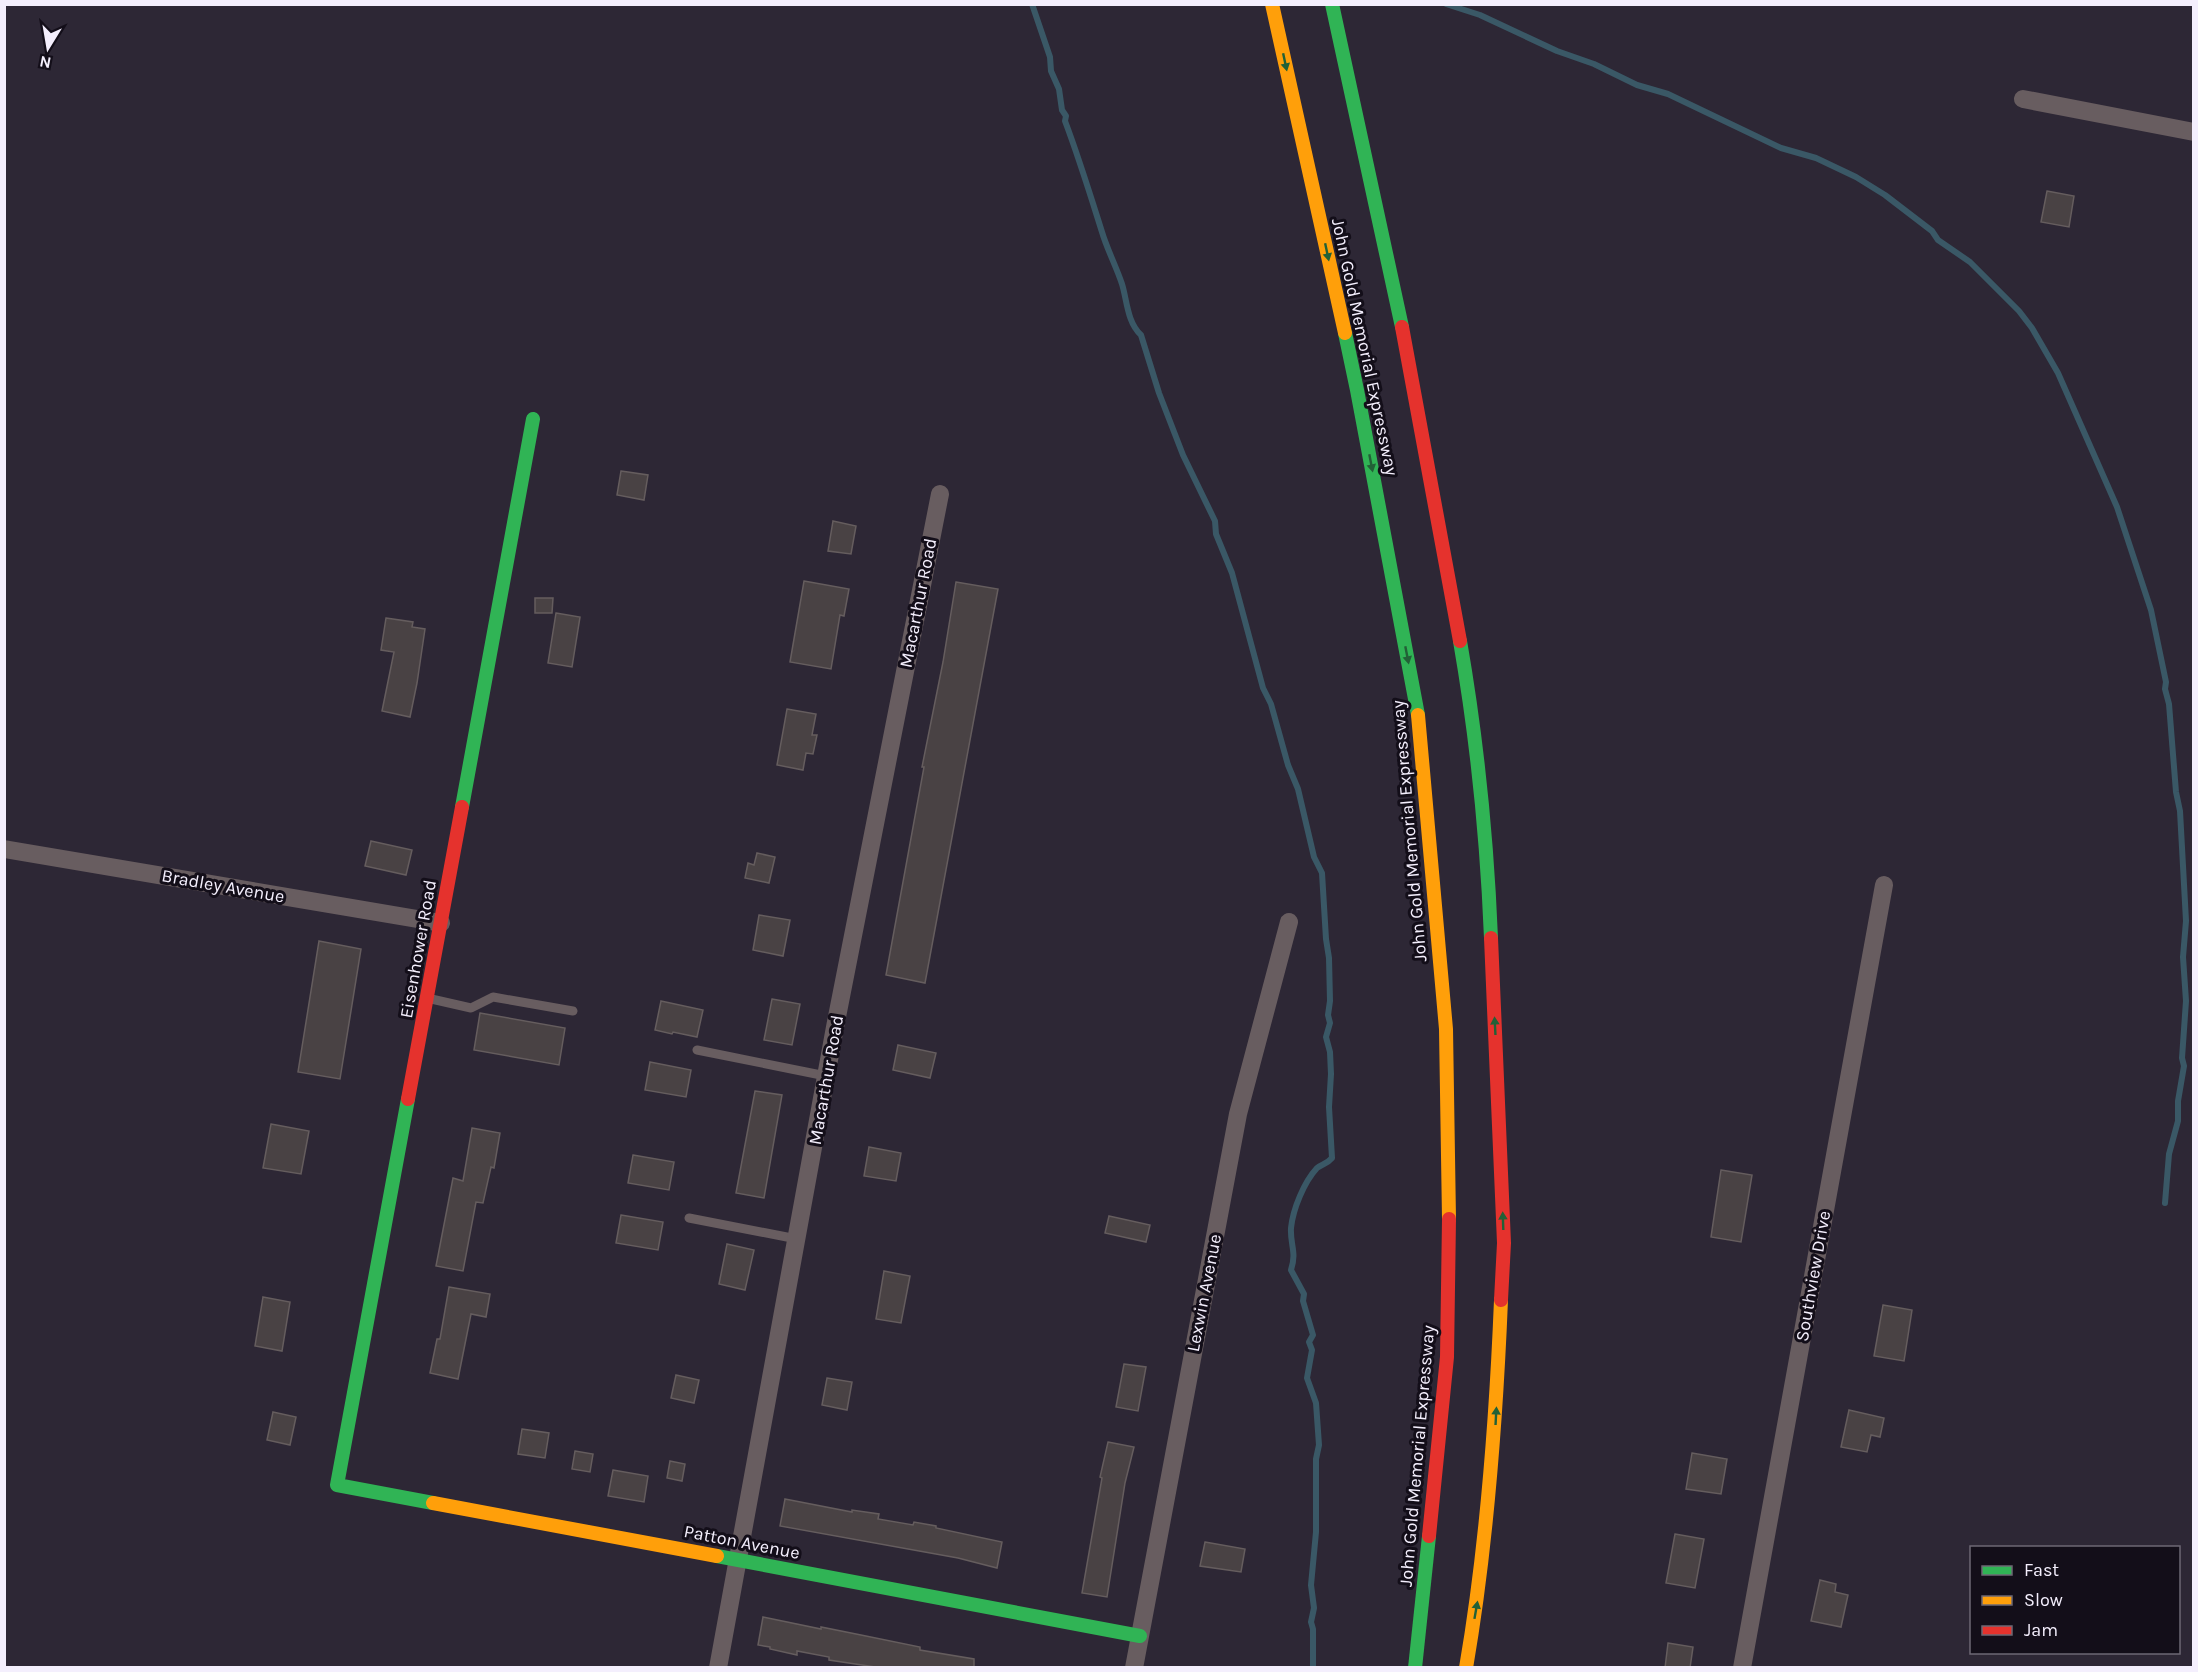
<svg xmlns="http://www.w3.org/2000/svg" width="2198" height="1672" viewBox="0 0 2198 1672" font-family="Karla,sans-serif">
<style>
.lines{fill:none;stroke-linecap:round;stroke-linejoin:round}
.stream{stroke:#3a5866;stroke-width:6}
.building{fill:#494244;stroke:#655d5e;stroke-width:1.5}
.lane{stroke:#685d60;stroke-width:9}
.street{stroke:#685d60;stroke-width:18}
.fast{stroke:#30b455;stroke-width:14}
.slow{stroke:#ff9f0a;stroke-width:14}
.jam{stroke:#e5322d;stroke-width:14}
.oneway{fill:#226137}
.labels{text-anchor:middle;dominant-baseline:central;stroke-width:6;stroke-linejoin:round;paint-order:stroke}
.street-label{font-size:18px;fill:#f4effd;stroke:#130e19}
</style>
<rect width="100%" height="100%" fill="#2d2735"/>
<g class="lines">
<!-- stream -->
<g class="stream">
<path d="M1032 4 1050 57 1051 71 1059 89 1062 110 1066 116 1065 121C1079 158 1090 194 1102 232 1107 249 1116 266 1122 284 1127 300 1127 322 1141 335L1159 393 1183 455 1215 521 1216 534 1232 573 1263 688 1271 704 1288 765 1298 789 1314 857 1322 873 1326 939 1329 958 1330 1001 1328 1015 1330 1023 1326 1037 1330 1052 1331 1074 1329 1107 1332 1158C1327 1164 1322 1164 1317 1168 1304 1182 1293 1209 1291 1228 1290 1245 1297 1252 1291 1270L1304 1294 1303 1301 1313 1335 1309 1342 1312 1350 1307 1378 1316 1403 1319 1445 1316 1459V1532L1311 1585 1314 1608 1311 1622 1313 1629V1668"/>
<polyline points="1446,4 1480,15 1557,51 1594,64 1637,85 1668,94 1781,148 1816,158 1856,177 1885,195 1932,231 1938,240 1970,262 2019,311 2032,328 2058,373 2117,507 2151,610 2166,682 2165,689 2169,704 2176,792 2180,811 2186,921 2183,957 2186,1001 2182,1058 2184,1066 2178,1101 2178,1121 2169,1154 2165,1203"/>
</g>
</g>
<!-- building -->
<g class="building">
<polygon points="2047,191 2074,196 2069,227 2041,222"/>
<polygon points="621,471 648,475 644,500 617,495"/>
<polygon points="833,521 856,526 851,554 828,551"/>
<polygon points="804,581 849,589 844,616 840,615 831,669 790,662"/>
<polygon points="956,582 998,589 925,983 886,975 924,767 922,767 943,662"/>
<polygon points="535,598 553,598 552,613 535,613"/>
<polygon points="556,613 580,617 572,667 548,663"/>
<polygon points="386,618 413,622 412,627 425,629 417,683 410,717 382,711 394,652 381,650"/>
<polygon points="787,709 816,714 812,735 817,735 813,754 806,753 803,770 777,765"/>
<polygon points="371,841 412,850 406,875 365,866"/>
<polygon points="757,853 775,857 769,883 745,878 748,863 754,865"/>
<polygon points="759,915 790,920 783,956 753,950"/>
<polygon points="319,941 361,949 340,1079 298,1072"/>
<polygon points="772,999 800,1004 792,1045 764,1040"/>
<polygon points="661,1001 703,1010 697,1037 673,1032 672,1034 655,1030"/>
<polygon points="480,1013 565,1028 559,1065 474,1050"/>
<polygon points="898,1045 936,1053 930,1078 893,1070"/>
<polygon points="650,1062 691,1070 686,1097 645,1090"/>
<polygon points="755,1091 782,1095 764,1198 736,1193"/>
<polygon points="271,1124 309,1131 301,1174 263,1168"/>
<polygon points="472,1128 500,1133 494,1168 491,1167 483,1203 476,1202 463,1271 436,1266 453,1178 463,1181"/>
<polygon points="869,1147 901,1153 896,1181 864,1176"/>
<polygon points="633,1155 674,1162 669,1190 628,1183"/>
<polygon points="1721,1170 1752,1175 1741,1242 1711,1237"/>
<polygon points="621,1215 663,1222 658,1250 616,1243"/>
<polygon points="1109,1216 1150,1225 1146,1242 1105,1233"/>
<polygon points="727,1244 754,1250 745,1290 719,1284"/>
<polygon points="884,1271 910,1276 901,1323 876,1319"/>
<polygon points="449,1287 490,1294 486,1317 471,1314 458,1379 430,1373 437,1339 440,1339"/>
<polygon points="263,1297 290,1302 282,1351 255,1346"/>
<polygon points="1883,1305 1912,1310 1904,1361 1874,1356"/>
<polygon points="1124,1364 1146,1367 1138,1411 1116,1407"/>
<polygon points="676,1375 699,1380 694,1403 671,1398"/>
<polygon points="827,1378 852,1382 847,1410 822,1405"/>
<polygon points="1849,1410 1884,1418 1880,1437 1871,1435 1867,1452 1841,1447"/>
<polygon points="273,1412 296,1417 290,1445 267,1440"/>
<polygon points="522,1429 549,1433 545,1458 518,1454"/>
<polygon points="1108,1442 1134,1447 1125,1483 1107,1597 1082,1593 1102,1478 1100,1477"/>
<polygon points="575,1451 593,1454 590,1472 572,1469"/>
<polygon points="1692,1453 1727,1459 1721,1494 1686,1489"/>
<polygon points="670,1461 685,1464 682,1481 667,1478"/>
<polygon points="613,1470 648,1476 644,1502 608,1496"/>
<polygon points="785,1499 852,1512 852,1510 879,1514 878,1519 913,1525 914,1522 936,1526 936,1528 1002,1542 997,1568 958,1558 780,1526"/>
<polygon points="1675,1534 1704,1539 1695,1588 1666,1583"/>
<polygon points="1205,1542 1245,1549 1241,1572 1200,1566"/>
<polygon points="1820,1580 1836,1584 1835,1592 1848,1595 1841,1627 1811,1621"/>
<polygon points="763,1617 821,1629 821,1627 861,1635 920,1647 920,1650 974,1659 974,1668 882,1668 829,1660 829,1657 797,1651 797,1655 770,1649 770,1647 758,1645"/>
<polygon points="1668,1643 1693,1647 1690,1668 1665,1668"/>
</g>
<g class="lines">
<!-- lane -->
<g class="lane">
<polyline points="427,998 471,1008 493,997 573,1011"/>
<polyline points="697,1050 826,1076"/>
<polyline points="689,1218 797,1239"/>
</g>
<!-- street -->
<g class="street">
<polyline points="2023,99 2194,132"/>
<polyline points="4,849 441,923"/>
<polyline points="718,1668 835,1027 940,494"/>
<polyline points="1134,1668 1238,1114 1289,922"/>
<polyline points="1742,1668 1884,885"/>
</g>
<!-- fast -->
<g class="fast">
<polyline points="1332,4 1402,327"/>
<polyline points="1345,333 1357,390 1418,715"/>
<path d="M1460 641C1477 739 1487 839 1491 938"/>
<polyline points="462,807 533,419"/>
<polyline points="408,1099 337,1485 433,1503"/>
<polyline points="717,1556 1140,1636"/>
<polyline points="1415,1668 1429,1536"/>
</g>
<!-- slow -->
<g class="slow">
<polyline points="1272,4 1345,333"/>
<polyline points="1418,715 1446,1029 1449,1219"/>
<polyline points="433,1503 717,1556"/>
<path d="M1466 1668C1487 1546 1496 1423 1501 1300"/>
</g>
<!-- jam -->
<g class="jam">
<polyline points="1402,327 1460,641"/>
<polyline points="1491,938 1504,1243 1501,1300"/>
<polyline points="408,1099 462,807"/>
<polyline points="1429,1536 1447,1357 1449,1219"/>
</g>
</g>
<!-- one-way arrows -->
<defs><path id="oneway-solid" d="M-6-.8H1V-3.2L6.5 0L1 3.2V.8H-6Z" transform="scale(1.5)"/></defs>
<g class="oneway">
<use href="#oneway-solid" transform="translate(1285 62) rotate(78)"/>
<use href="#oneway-solid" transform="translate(1327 252) rotate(78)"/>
<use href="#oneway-solid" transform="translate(1371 463) rotate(79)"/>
<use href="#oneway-solid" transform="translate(1407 655) rotate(79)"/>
<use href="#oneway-solid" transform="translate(1495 1026) rotate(-93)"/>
<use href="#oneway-solid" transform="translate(1503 1221) rotate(-92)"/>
<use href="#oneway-solid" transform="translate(1496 1416) rotate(-87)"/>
<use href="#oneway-solid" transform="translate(1476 1610) rotate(-80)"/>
</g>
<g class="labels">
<!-- street labels -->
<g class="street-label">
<text transform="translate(1365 347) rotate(78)">John Gold Memorial Expressway</text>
<text transform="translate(918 603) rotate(-79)">Macarthur Road</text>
<text transform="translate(1409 831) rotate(-95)">John Gold Memorial Expressway</text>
<text transform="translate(223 886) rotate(10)">Bradley Avenue</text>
<text transform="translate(418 949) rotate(-80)">Eisenhower Road</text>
<text transform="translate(826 1080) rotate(-80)">Macarthur Road</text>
<text transform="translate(1813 1276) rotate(-80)">Southview Drive</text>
<text transform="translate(1204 1293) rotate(-79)">Lexwin Avenue</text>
<text transform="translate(1417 1456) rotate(-85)">John Gold Memorial Expressway</text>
<text transform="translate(742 1542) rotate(11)">Patton Avenue</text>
</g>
</g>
<!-- border -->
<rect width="2198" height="1672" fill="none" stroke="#f4effd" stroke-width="12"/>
<!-- legend -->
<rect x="1970" y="1546" width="210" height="108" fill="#130e19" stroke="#6d6874" stroke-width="1.5"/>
<rect x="1982" y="1566" width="30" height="9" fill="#30b455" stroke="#6d6874" stroke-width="1.5"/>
<text x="2024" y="1576" font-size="18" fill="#f4effd">Fast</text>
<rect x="1982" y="1596" width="30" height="9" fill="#ff9f0a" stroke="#6d6874" stroke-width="1.5"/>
<text x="2024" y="1606" font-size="18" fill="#f4effd">Slow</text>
<rect x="1982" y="1626" width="30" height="9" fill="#e5322d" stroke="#6d6874" stroke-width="1.5"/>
<text x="2024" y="1636" font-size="18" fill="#f4effd">Jam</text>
<!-- north arrow -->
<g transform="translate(48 48) rotate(191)" stroke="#130e19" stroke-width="4.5" paint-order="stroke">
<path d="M0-4.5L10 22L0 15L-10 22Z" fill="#f4effd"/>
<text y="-9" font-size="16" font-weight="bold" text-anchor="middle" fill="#f4effd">N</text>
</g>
</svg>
